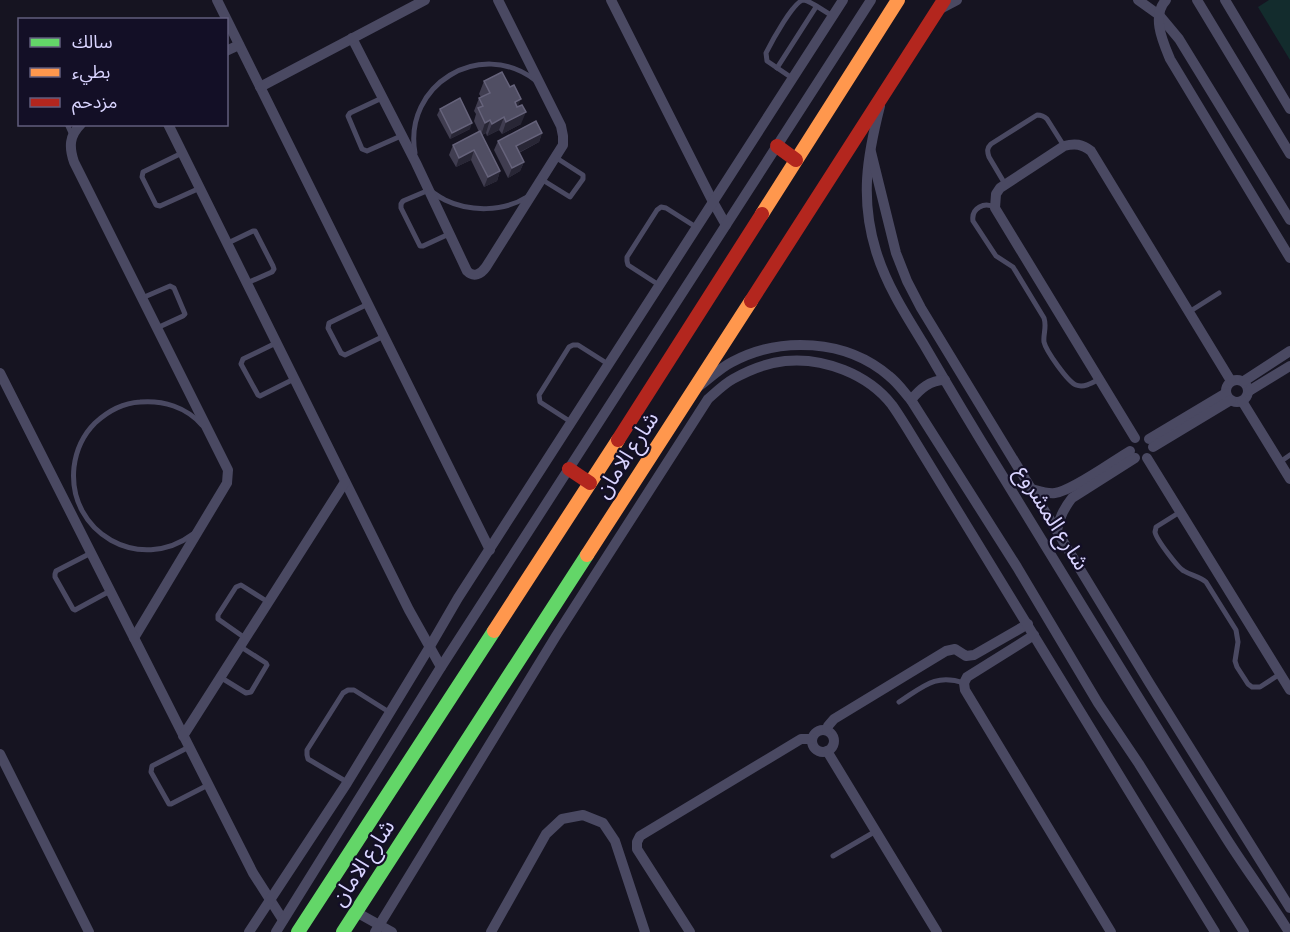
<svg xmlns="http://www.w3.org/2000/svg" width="1290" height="932" viewBox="0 0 1290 932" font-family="'Alegreya Sans','Noto Sans Arabic',sans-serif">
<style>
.green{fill:#132c2d}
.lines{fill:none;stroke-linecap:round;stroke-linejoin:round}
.lane{stroke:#4a4962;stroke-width:5}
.street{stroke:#4a4962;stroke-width:10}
.fast{stroke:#63d668;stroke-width:14}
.slow{stroke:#ff974d;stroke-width:14}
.jam{stroke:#b3261e;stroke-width:14}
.wall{fill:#403d50}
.shaded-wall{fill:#282635}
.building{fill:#504e63;stroke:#66637b;stroke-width:1.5}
.labels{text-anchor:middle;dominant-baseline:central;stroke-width:4.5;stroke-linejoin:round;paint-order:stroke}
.street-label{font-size:22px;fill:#d9d4ff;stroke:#130f26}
</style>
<rect width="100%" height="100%" fill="#161421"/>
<!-- green -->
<polygon class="green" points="1269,0 1290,0 1290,60 1258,7"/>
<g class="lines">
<!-- lane -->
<g class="lane">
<polyline points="777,68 816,7"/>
<path d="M792 78 767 61 766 53C771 43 794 0 804 0 811 1 826 13 833 16"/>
<polyline points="382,98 350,113 348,116 362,149 367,151 401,136"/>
<polyline points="67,124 72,135"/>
<polyline points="182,153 143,172 142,177 156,205 160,206 200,188"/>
<path d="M415 153C403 85 480 38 535 80"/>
<polyline points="541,179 570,197 583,179 583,175 555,157"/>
<path d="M1005 184 989 157C987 151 987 148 991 144L1037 115C1042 115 1044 116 1047 119L1064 146"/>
<path d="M995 208C985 201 971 208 973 221L996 256 1013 267 1044 318C1047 327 1043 334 1044 342 1046 351 1068 382 1076 385 1084 388 1092 383 1099 379"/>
<path d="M449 234 423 246H420L401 208V204L403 201 429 190C434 193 439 197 445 200 470 212 503 212 527 197"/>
<polyline points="228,243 253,231 255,231 273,266 274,269 272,272 247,283"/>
<polyline points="659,285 628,265 627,261 627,257 657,210 661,207 666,208 696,227"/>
<polyline points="142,298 170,286 174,288 185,314 183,316 157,328"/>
<polyline points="368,304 329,323 328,328 341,353 345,355 384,336"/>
<polyline points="1189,312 1219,293"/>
<polyline points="276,343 243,359 241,364 258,395 260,396 294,379"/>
<polyline points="571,422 540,402 539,395 569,347 573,345 578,345 608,364"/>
<polyline points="1280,462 1290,455"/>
<path d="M1180 512 1156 527C1156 529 1155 531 1155 532 1156 539 1178 568 1184 571 1192 576 1200 576 1206 582L1236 630 1238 642 1235 661 1237 667 1248 684 1252 687H1260L1280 674"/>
<path d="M193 534C140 574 67 533 74 467 76 451 83 435 95 423 108 411 123 403 140 402 163 400 186 407 202 425"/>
<polyline points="91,553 56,571 55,574 55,577 73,609 75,610 110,591"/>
<polyline points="245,638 218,619 218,615 236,587 241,585 268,602"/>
<polyline points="220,677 246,693 251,692 267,665 266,663 241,647"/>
<path d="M899 702C923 687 935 673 964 683"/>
<polyline points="189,747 152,766 151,772 169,804 171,804 208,785"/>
<polyline points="347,782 308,759 307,755 307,750 343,693 348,690 354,690 389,712"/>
<polyline points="833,856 876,831"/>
</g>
<!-- street -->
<g class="street">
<polyline points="217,0 490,550"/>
<polyline points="611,0 713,202 726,225"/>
<polyline points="1138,0 1159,15 1179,39 1290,220"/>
<path d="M1166 0C1151 16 1163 42 1170 59L1290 258"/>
<polyline points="1197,0 1290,154"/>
<polyline points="1225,0 1290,109"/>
<polyline points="938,10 957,0"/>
<path d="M352 38 416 163 467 271C474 278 481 274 486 267L563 145V136L561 126 498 0"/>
<polyline points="226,51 239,45"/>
<polyline points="260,87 425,0"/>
<path d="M880 106C867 157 860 199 876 251 886 284 905 314 923 343 948 386 973 428 999 470 1073 591 1147 713 1223 833 1244 867 1268 898 1289 932"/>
<path d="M81 124C69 136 69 147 74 162L228 470 227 483 134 638"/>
<polyline points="168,124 409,610 441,667"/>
<polyline points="871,152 896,253 907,281 921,308 1150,684 1290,908"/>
<polyline points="0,373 253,873 283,920"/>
<circle cx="1237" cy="391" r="11"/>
<polyline points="1244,381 1290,351"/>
<path d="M698 387C709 379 720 368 732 362 781 336 846 339 889 376 898 383 904 392 911 400L1017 567 1098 703 1139 764 1244 932"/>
<polyline points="1249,391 1290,366"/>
<path d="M911 400C920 389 930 380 945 380"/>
<polyline points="1242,401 1290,479"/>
<path d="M1135 438 995 208 996 194 1000 188 1064 146C1075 143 1082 144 1091 151L1231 381"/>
<polyline points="1149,439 1226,393"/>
<polyline points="1153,447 1231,400"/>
<polyline points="1147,458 1290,690"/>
<path d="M1032 489C1039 491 1047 494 1055 493 1072 491 1113 461 1130 451"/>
<path d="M1057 531C1059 517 1064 508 1072 498L1135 458"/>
<polyline points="1034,635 967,677 964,683 965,690 1111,932"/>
<circle cx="823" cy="741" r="11"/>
<polyline points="827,730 828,726 834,719 946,651 955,649 966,656 974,655 1028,624"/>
<polyline points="183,736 345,482"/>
<polyline points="827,751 937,932"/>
<polyline points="0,754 89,932"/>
<polyline points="356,912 392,932"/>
<polyline points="249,932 347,783 429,648 458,598 843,0"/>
<polyline points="276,932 441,667 871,0"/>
<path d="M375 932 556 636 708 399C716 392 724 384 733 379 749 370 767 363 785 361 823 357 868 374 892 405 897 412 902 420 907 428L1215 932"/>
<polyline points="491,932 546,834 562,819 583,815 603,823 615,841 645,932"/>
<polyline points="690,932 637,849 637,842 640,836 796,742 801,739 812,739"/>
</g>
<!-- fast -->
<g class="fast">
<polyline points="298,932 494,631"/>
<polyline points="343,932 587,555"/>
</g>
<!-- slow -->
<g class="slow">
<polyline points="762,214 898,0"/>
<polyline points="587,555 751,301"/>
<polyline points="494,631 618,440"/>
</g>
<!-- jam -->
<g class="jam">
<polyline points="777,146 796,160"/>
<polyline points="751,301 944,0"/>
<polyline points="618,440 762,214"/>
<polyline points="569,469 590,483"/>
</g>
</g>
<!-- wall -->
<g class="wall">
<polygon points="484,81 518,107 521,124 502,134 499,130 487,136 486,133 482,135 500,171 497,181 484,187 471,160 456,167 449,155 453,145 479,132 474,121 476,114 474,111 479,98 481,97 479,94"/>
<polygon points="440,109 470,129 450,139 437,115"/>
<polygon points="542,133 539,142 519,153 524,162 520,171 508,178 494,150 498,141"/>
</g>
<!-- shaded-wall -->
<g class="shaded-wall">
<polygon points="521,99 516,111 515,102"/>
<polygon points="526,112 521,124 502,134 506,122"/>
<polygon points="504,117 499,130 487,136 492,124"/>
<polygon points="490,120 486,133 481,135 485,123"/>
<polygon points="472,123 470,129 450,139 452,133"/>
<polygon points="542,133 539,142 512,156 516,146"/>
<polygon points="474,150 471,160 456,167 459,158"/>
<polygon points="524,162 520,171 508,178 512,168"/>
<polygon points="500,171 497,181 484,187 488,177"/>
</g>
<!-- building -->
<g class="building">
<polygon points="502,72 510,87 514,85 521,99 515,102 517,107 522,105 526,112 506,122 504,117 492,124 490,120 485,123 478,108 483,106 479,98 490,93 484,81"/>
<polygon points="460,98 472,123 452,133 440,109"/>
<polygon points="536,121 542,133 516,146 524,162 512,168 498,141"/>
<polygon points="480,131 500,171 488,177 474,150 459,158 453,145"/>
</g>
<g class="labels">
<!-- street labels -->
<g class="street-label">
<text transform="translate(627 455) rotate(-57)">شارع الامان</text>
<text transform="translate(1052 518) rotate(58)">شارع المشروع</text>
<text transform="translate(363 863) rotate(-57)">شارع الامان</text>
</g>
</g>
<!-- legend -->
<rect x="18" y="18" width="210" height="108" fill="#130f26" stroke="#625e7d" stroke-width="1.5"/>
<rect x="30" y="38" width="30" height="9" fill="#63d668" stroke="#625e7d" stroke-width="1.5"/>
<text x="72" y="48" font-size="18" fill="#d9d4ff">سالك</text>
<rect x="30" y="68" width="30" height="9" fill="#ff974d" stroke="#625e7d" stroke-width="1.5"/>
<text x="72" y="78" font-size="18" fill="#d9d4ff">بطيء</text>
<rect x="30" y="98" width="30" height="9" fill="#b3261e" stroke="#625e7d" stroke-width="1.5"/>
<text x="72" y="108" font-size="18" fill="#d9d4ff">مزدحم</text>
</svg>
